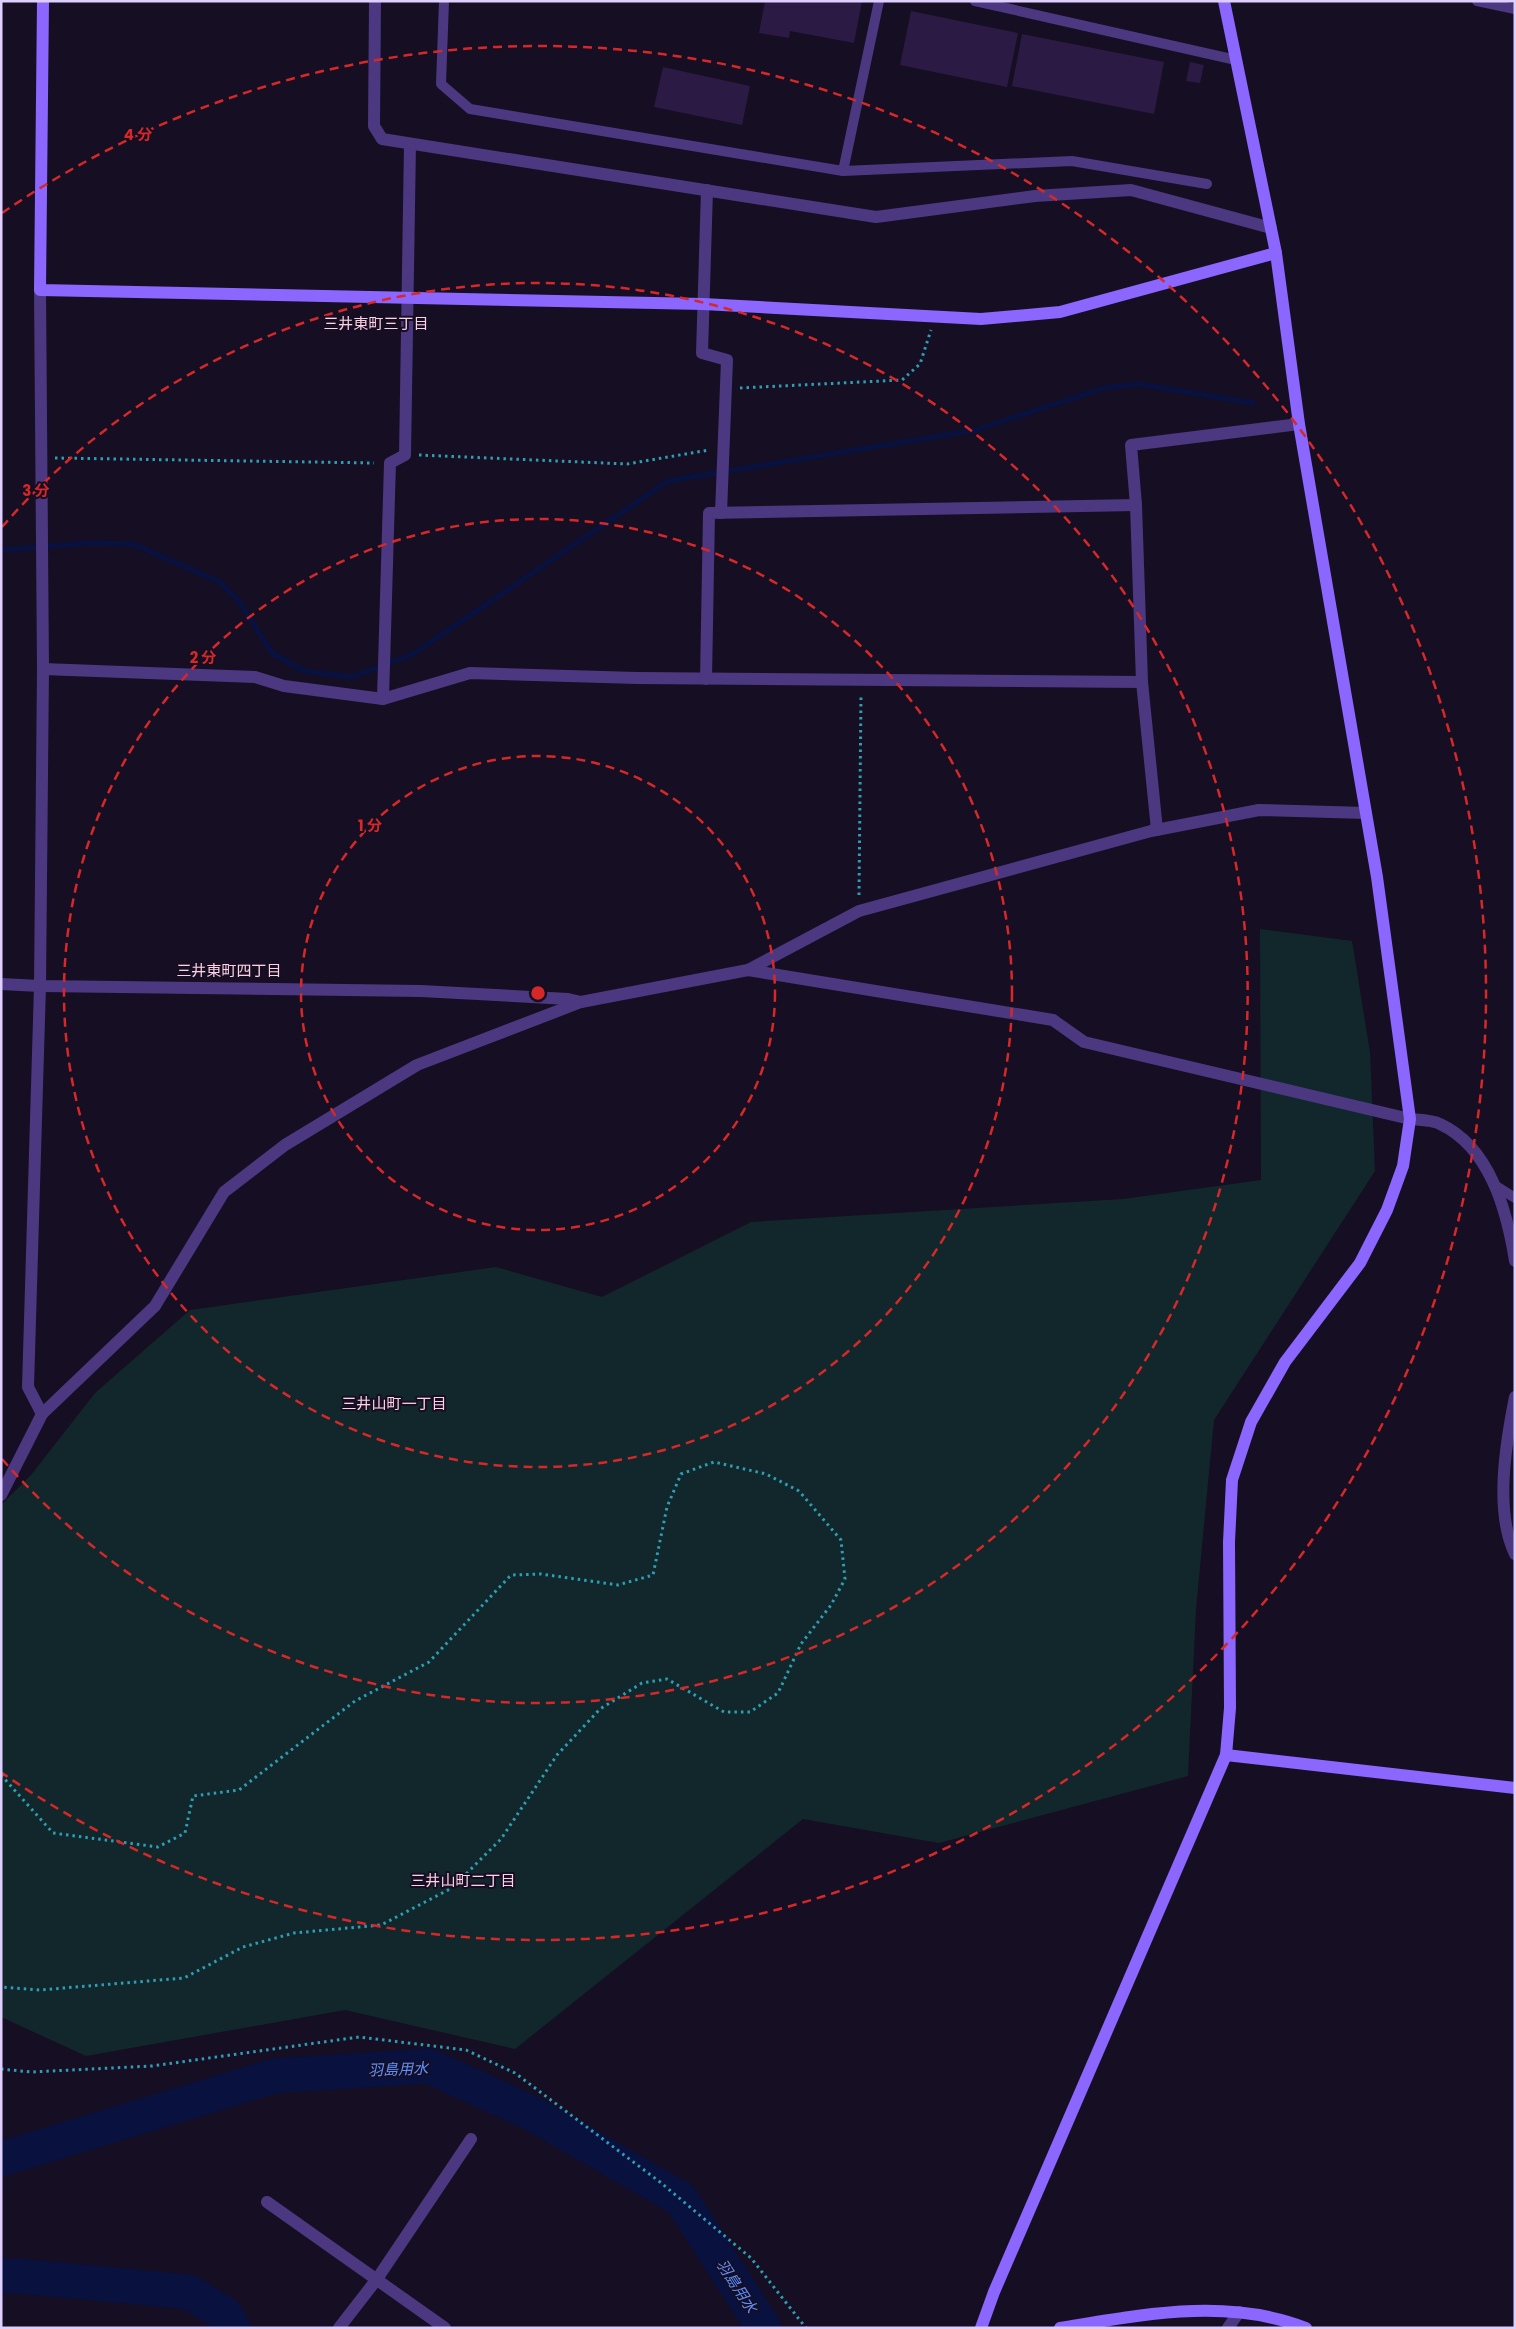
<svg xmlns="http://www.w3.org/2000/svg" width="1516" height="2329" viewBox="0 0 1516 2329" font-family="Poppins,'Noto Sans JP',sans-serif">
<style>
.green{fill:#11272c}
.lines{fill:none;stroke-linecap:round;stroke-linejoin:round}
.stream{stroke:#09113f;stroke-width:5.5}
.river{stroke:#09113f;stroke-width:35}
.building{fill:#2b1a43}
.path{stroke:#2e9eb4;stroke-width:3;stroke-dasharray:2.5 4;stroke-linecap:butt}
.lane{stroke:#4b3881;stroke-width:10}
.street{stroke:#4b3881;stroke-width:12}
.secondary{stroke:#8b66ff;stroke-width:12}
.ring{fill:none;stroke:#d62828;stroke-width:2.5;stroke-dasharray:9 6}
.labels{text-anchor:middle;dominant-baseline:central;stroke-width:4;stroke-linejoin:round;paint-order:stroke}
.neighbourhood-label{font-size:15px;fill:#ffd1e4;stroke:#160e22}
.water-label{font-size:15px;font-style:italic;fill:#5d90ff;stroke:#160e22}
.centre{fill:#d62828;stroke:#160e22;stroke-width:2.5}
.ring-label{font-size:15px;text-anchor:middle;font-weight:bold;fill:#d62828;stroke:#160e22;stroke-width:4;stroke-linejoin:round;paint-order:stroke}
</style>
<rect width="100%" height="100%" fill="#160e22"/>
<!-- green -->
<polygon class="green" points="1260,929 1352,941 1370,1052 1375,1171 1214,1420 1196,1609 1188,1776 939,1843 803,1819 515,2049 345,2010 86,2056 1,2017 1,1505 31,1475 95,1393 190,1310 496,1267 602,1297 751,1222 1123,1199 1261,1180"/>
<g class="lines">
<!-- stream -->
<polyline class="stream" points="1,550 91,543 133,544 220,582 238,600 272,653 304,671 352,677 413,654 668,481 976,430 1104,388 1139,384 1253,403"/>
<!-- river -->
<g class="river">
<polyline points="1,2159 274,2076 429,2066 533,2114 681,2199 764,2328"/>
<polyline points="1,2276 19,2276 189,2292 225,2314 233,2328"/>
</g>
</g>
<!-- building -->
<g class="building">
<polygon points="765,1 862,1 854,43 790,31 789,38 759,33"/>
<polygon points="911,11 1018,33 1007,87 900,65"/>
<polygon points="1022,34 1164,62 1154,114 1012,86"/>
<polygon points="1190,62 1204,65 1200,83 1186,81"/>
<polygon points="663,67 750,86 742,125 654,107"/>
</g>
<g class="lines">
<!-- path -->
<g class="path">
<polyline points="740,388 902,380 920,364 931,330"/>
<polyline points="419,455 627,464 709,450"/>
<polyline points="55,458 374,463"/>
<polyline points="859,895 861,694"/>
<polyline points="1,1775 53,1833 158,1847 185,1833 193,1796 239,1790 355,1701 429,1662 511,1575 541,1574 618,1585 653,1575 667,1507 681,1474 714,1462 766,1474 799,1491 841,1540 845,1579 831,1605 801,1644 778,1693 750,1712 724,1712 667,1679 642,1683 600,1709 557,1755 501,1839 452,1888 381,1925 294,1933 243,1947 184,1978 40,1990 1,1987"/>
<polyline points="1,2069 31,2072 152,2066 359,2037 466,2050 515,2073 660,2182 751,2258 806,2328"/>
</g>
<!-- lane -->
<g class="lane">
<polyline points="444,1 441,84 470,109 843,171 1072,161 1207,184"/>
<polyline points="975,1 1236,60"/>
<polyline points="1477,1 1515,9"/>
<polyline points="843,171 879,1"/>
<polyline points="1493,1184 1515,1198"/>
</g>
<!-- street -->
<g class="street">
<polyline points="375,1 374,126 382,139 876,217 1035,196 1131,190 1271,228"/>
<polyline points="707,190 702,353 727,360 721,513"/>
<polyline points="40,290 43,669 40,986 28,1387 42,1414"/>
<polyline points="43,669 255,677 284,686 383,699 470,673 637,678 1142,682"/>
<polyline points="706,679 709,513 1136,505"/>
<polyline points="383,699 390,463 405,455 410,144"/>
<polyline points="1157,830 1142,682 1136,505 1131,445 1299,424"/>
<path d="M748 970 1053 1020 1084 1042 1410 1119C1420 1120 1432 1120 1440 1124 1490 1147 1507 1211 1515 1261"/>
<polyline points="1,984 40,986 421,991 568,999 581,1002"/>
<path d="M1515 1397C1506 1442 1494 1511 1515 1554"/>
<polyline points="1,1495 42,1414 155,1306 224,1192 285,1145 417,1065 581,1002 748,970 859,911 1151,831 1259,810 1366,813"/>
<polyline points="267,2202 445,2328"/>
<polyline points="339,2328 377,2279 471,2139"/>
<polyline points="1228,2328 1239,2312"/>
</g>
<!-- secondary -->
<g class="secondary">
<polyline points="43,1 40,290 703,304 981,319 1060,312 1276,253"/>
<polyline points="1226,1755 1515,1788"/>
<polyline points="981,2328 994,2292 1226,1755 1230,1708 1229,1542 1232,1480 1251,1422 1285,1362 1360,1263 1387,1210 1403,1166 1410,1119 1377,877 1299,424 1276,253 1224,1"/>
<path d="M1060 2328C1141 2315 1226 2297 1306 2328"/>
</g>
</g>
<!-- distance rings -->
<g class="ring">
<circle cx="538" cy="993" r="237"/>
<circle cx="538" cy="993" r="474"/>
<path d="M2 527A710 710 0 1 1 2 1459"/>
<path d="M2 213A947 947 0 1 1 2 1773"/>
</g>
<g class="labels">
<!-- neighbourhood labels -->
<g class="neighbourhood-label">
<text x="376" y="323">三井東町三丁目</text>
<text x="229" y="970">三井東町四丁目</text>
<text x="394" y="1403">三井山町一丁目</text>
<text x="463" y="1880">三井山町二丁目</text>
</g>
<!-- water labels -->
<g class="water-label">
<text transform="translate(398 2069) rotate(-2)">羽島用水</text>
<text transform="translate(737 2286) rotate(57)">羽島用水</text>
</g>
</g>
<circle cx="538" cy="993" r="8" class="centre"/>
<g class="ring-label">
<text x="138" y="140">4 分</text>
<text x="36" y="496">3 分</text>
<text x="203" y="663">2 分</text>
<text x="370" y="831">1 分</text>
</g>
<!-- border -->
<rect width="1516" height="2329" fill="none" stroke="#dfcfff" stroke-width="5"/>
</svg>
